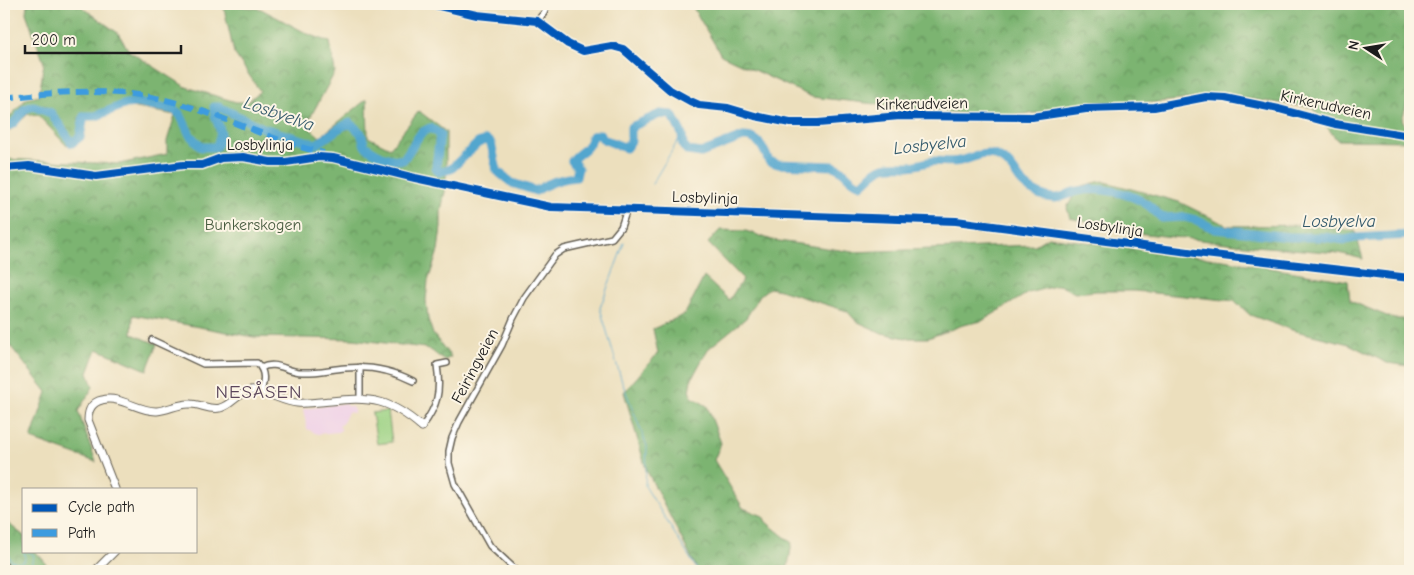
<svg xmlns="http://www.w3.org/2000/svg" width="1414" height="575" viewBox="0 0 1414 575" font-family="'Comic Neue',sans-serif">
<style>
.built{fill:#efd0e7}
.forest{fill:url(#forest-crowns);stroke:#4c6846}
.pitch{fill:#9bd283;stroke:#5c7750}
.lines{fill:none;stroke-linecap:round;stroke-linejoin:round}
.stream{stroke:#52a6ce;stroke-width:1}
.river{stroke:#52a6ce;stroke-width:9}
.street-casing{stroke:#656054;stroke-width:8}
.secondary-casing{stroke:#656054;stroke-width:9}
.street{stroke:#fff;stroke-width:5}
.secondary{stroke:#fff;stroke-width:7}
.quiet{stroke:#3c9bdf;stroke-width:6;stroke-dasharray:12 6;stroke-linecap:butt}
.cycleway-casing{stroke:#fcf5e5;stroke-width:11}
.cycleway{stroke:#0057b8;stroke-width:8}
.labels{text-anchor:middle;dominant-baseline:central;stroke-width:4;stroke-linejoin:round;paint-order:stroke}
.street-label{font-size:16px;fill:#1c1c1c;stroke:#fcf5e5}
.park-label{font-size:16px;fill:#485c40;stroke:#fcf5e5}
.water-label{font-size:18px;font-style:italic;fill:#345a6c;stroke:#fcf5e5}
.quarter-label{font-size:19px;letter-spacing:1px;fill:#5c475c;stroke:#fcf5e5}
</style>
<defs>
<pattern id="forest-crowns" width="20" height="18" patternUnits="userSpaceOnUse" patternTransform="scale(1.25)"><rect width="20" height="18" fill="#7cb471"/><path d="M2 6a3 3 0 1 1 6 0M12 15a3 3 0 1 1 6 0" fill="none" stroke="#65925c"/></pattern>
</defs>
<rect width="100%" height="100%" fill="#fcf5e5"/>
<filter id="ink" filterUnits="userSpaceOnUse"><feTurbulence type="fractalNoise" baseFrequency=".02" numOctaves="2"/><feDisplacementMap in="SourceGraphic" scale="10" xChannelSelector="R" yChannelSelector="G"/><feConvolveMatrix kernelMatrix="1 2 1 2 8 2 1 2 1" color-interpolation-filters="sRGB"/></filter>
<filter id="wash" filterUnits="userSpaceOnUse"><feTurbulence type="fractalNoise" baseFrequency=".0096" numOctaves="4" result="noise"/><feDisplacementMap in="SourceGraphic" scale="20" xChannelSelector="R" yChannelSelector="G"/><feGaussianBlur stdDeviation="1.12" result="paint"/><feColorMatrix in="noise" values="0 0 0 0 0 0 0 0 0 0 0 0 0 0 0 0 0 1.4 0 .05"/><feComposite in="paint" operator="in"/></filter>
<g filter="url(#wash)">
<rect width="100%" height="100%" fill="#ecdfbd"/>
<!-- built -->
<polygon class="built" points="346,403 346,406 351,406 354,410 354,413 348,412 344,421 339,427 342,429 338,432 317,434 307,429 303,409"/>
<!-- forest -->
<g class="forest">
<path d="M27 4H78L118 33 129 51 186 87 236 102H248L260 91 234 53 223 4 261 9 308 34 330 42 335 72 306 125 320 137 367 99 368 137 390 148 419 111 446 132V187L441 211V227L438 251 428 281 426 300 428 319 433 334 451 357 445 360C437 357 434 350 425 348L353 339 254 337 133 315 132 334 157 344 147 370 97 349 88 373 93 387 78 411 96 462 31 439 47 392 4 338V159L119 164 167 154V141L175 115 120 105 103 115H83L79 139 66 145 38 115 28 114 8 132 4 133V120H7L26 99 39 96 44 63 26 13Z"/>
<polygon points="691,4 1410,4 1410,100 1408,100 1402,119 1410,136 1410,141 1337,140 1312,107 1224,96 993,117 812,97 721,55"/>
<polygon points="1102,181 1179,202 1228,226 1313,225 1355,231 1363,259 1339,253 1255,246 1137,233 1070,218 1067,208 1078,187"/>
<polygon points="720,230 746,231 772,240 853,252 1035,245 1048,237 1223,260 1348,281 1350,301 1394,319 1410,319 1410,366 1387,363 1349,344 1292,330 1250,315 1235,301 1134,291 1096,291 1075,293 1059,285 1028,293 982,321 963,325 928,338 906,338 882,333 856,321 847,311 780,290 769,288 760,295 746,318 708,349 691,380 689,391 692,397 707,406 721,443 714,460 743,508 763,516 766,522 792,543 787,571 698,571 646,469 624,392 658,353 653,329 685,314 704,277 729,300 743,279 708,243"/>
<polygon points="4,520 24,536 24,551 35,551 45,562 48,571 13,571 4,554"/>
</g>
<!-- pitch -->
<polygon class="pitch" points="388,411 392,442 377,444 372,413"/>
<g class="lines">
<!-- stream -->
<g class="stream">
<polyline points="652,184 682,134"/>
<polyline points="624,243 600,308 622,382 647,446 645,486 698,571"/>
<polyline points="4,539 8,542 8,554 11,561 18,563 24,561 25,558 24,551"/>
<polyline points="27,551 34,555 31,565 36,568 40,566 45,569 45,571"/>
</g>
<!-- river -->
<path class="river" d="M4 128 13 124 25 109 33 106 51 113 72 143 80 137 84 116H96L126 104 136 103 172 109 180 114 190 135 201 147H216C227 126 214 126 214 107H219L263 128 316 144C330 137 335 128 350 123L361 133 365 146C378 155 387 160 403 160L421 133 430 128 440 134 436 167 439 172 451 169 478 143 486 140 491 143 497 171 512 183 536 191C549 182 560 179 576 177L578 168 572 161C580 149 587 154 592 136L600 134 603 139 626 148 631 141V127L660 114 672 115 682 134 683 146 688 151 701 153 743 137C759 136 763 148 769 161L778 164 833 166C846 170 849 182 861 185 869 179 875 169 885 167 892 165 900 166 908 166 916 166 925 162 934 161 943 161 951 163 960 161 974 158 985 149 1000 158 1010 163 1014 172 1020 180 1027 189 1042 197 1053 198 1063 199 1069 192 1078 191 1100 187 1129 192 1148 205 1153 209 1157 213 1162 218L1184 217 1196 220 1215 229 1290 237H1324L1345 240 1355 238 1410 235"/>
</g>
</g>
<g filter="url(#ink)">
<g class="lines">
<!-- street casing -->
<g class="street-casing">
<g id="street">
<polyline points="431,4 477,15 537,21 568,44 583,51 612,46 623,49 670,90 690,101 699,105 728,108 755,116 790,123 818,123 900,116 1032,117 1086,109 1154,107 1206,97 1225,98 1279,109 1335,124 1410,136"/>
<polyline points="537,21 544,13 548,4"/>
<path d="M152 340 203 364 257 363C266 372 264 381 261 393"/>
<path d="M261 368C276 360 287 372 302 372 316 373 331 369 345 368 369 366 392 370 413 381"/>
<polyline points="360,398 360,367"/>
<path d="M422 427C438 405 441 392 437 365L447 363"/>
<polyline points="517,571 490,546 455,484 449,463 449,451 452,438 459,422 502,345 513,319 524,298 555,255 564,249 612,238 621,227 627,209"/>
</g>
</g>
<!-- secondary casing -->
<g class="secondary-casing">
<g id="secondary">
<path d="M115 489 88 420C88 410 92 402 102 400 120 395 139 412 157 411 169 410 179 403 191 404 201 404 210 411 220 408 232 405 237 393 250 391 264 389 282 402 297 403 308 404 320 402 331 401 371 396 391 400 422 427"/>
<polyline points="4,566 6,571"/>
<polyline points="95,571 115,551"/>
</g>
</g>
<!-- street -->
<use href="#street" class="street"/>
<!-- secondary -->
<use href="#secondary" class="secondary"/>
<!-- quiet -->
<path class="quiet" d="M4 98C61 91 121 87 177 103 227 117 274 142 324 153"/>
<!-- cycleway casing -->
<g class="cycleway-casing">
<g id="cycleway">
<polyline points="431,4 477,15 537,21 568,44 583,51 612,46 623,49 670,90 690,101 699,105 728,108 755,116 790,123 818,123 900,116 1032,117 1086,109 1154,107 1206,97 1225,98 1279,109 1335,124 1410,136"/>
<polyline points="4,168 29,166 96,176 183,165 202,165 221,158 243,157 270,162 286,162 319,157 333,158 415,178 551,207 956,221 1196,253 1410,278"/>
</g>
</g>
<!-- cycleway -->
<use href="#cycleway" class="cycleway"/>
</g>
</g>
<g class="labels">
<!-- street labels -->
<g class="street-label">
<text transform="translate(922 104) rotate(-1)">Kirkerudveien</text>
<text transform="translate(1326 105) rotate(12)">Kirkerudveien</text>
<text x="260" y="145">Losbylinja</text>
<text transform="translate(705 198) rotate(2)">Losbylinja</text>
<text transform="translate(1110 227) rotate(8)">Losbylinja</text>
<text transform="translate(475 366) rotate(-62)">Feiringveien</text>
</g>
<!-- park labels -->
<g class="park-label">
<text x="253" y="225">Bunkerskogen</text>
</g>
<!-- water labels -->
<g class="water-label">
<text transform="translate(279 114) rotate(19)">Losbyelva</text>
<text transform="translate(930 145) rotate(-6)">Losbyelva</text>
<text x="1339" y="221">Losbyelva</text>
</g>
<!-- quarter labels -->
<g class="quarter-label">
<text x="259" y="392">NESÅSEN</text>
</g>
</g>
<!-- margin -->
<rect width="1414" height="575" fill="none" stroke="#fcf5e5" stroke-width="20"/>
<!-- legend -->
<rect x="22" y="488" width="175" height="65" fill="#fcf5e5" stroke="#a29e95"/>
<rect x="32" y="504" width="25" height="8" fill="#0057b8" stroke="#a29e95"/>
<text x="68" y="512" font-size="15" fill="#1c1c1c">Cycle path</text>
<rect x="32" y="529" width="25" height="8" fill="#3c9bdf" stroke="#a29e95"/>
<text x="68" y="538" font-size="15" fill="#1c1c1c">Path</text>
<!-- north arrow -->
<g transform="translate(1366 48) rotate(282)" stroke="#fcf5e5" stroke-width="4" paint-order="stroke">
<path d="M0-4L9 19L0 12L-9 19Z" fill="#1c1c1c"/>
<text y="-8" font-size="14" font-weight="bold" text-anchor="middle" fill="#1c1c1c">N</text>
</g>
<!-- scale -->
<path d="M25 45v8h156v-8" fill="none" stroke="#1c1c1c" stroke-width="2.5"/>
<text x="32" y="45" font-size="15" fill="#1c1c1c" stroke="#fcf5e5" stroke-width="4" paint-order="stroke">200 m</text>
</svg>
